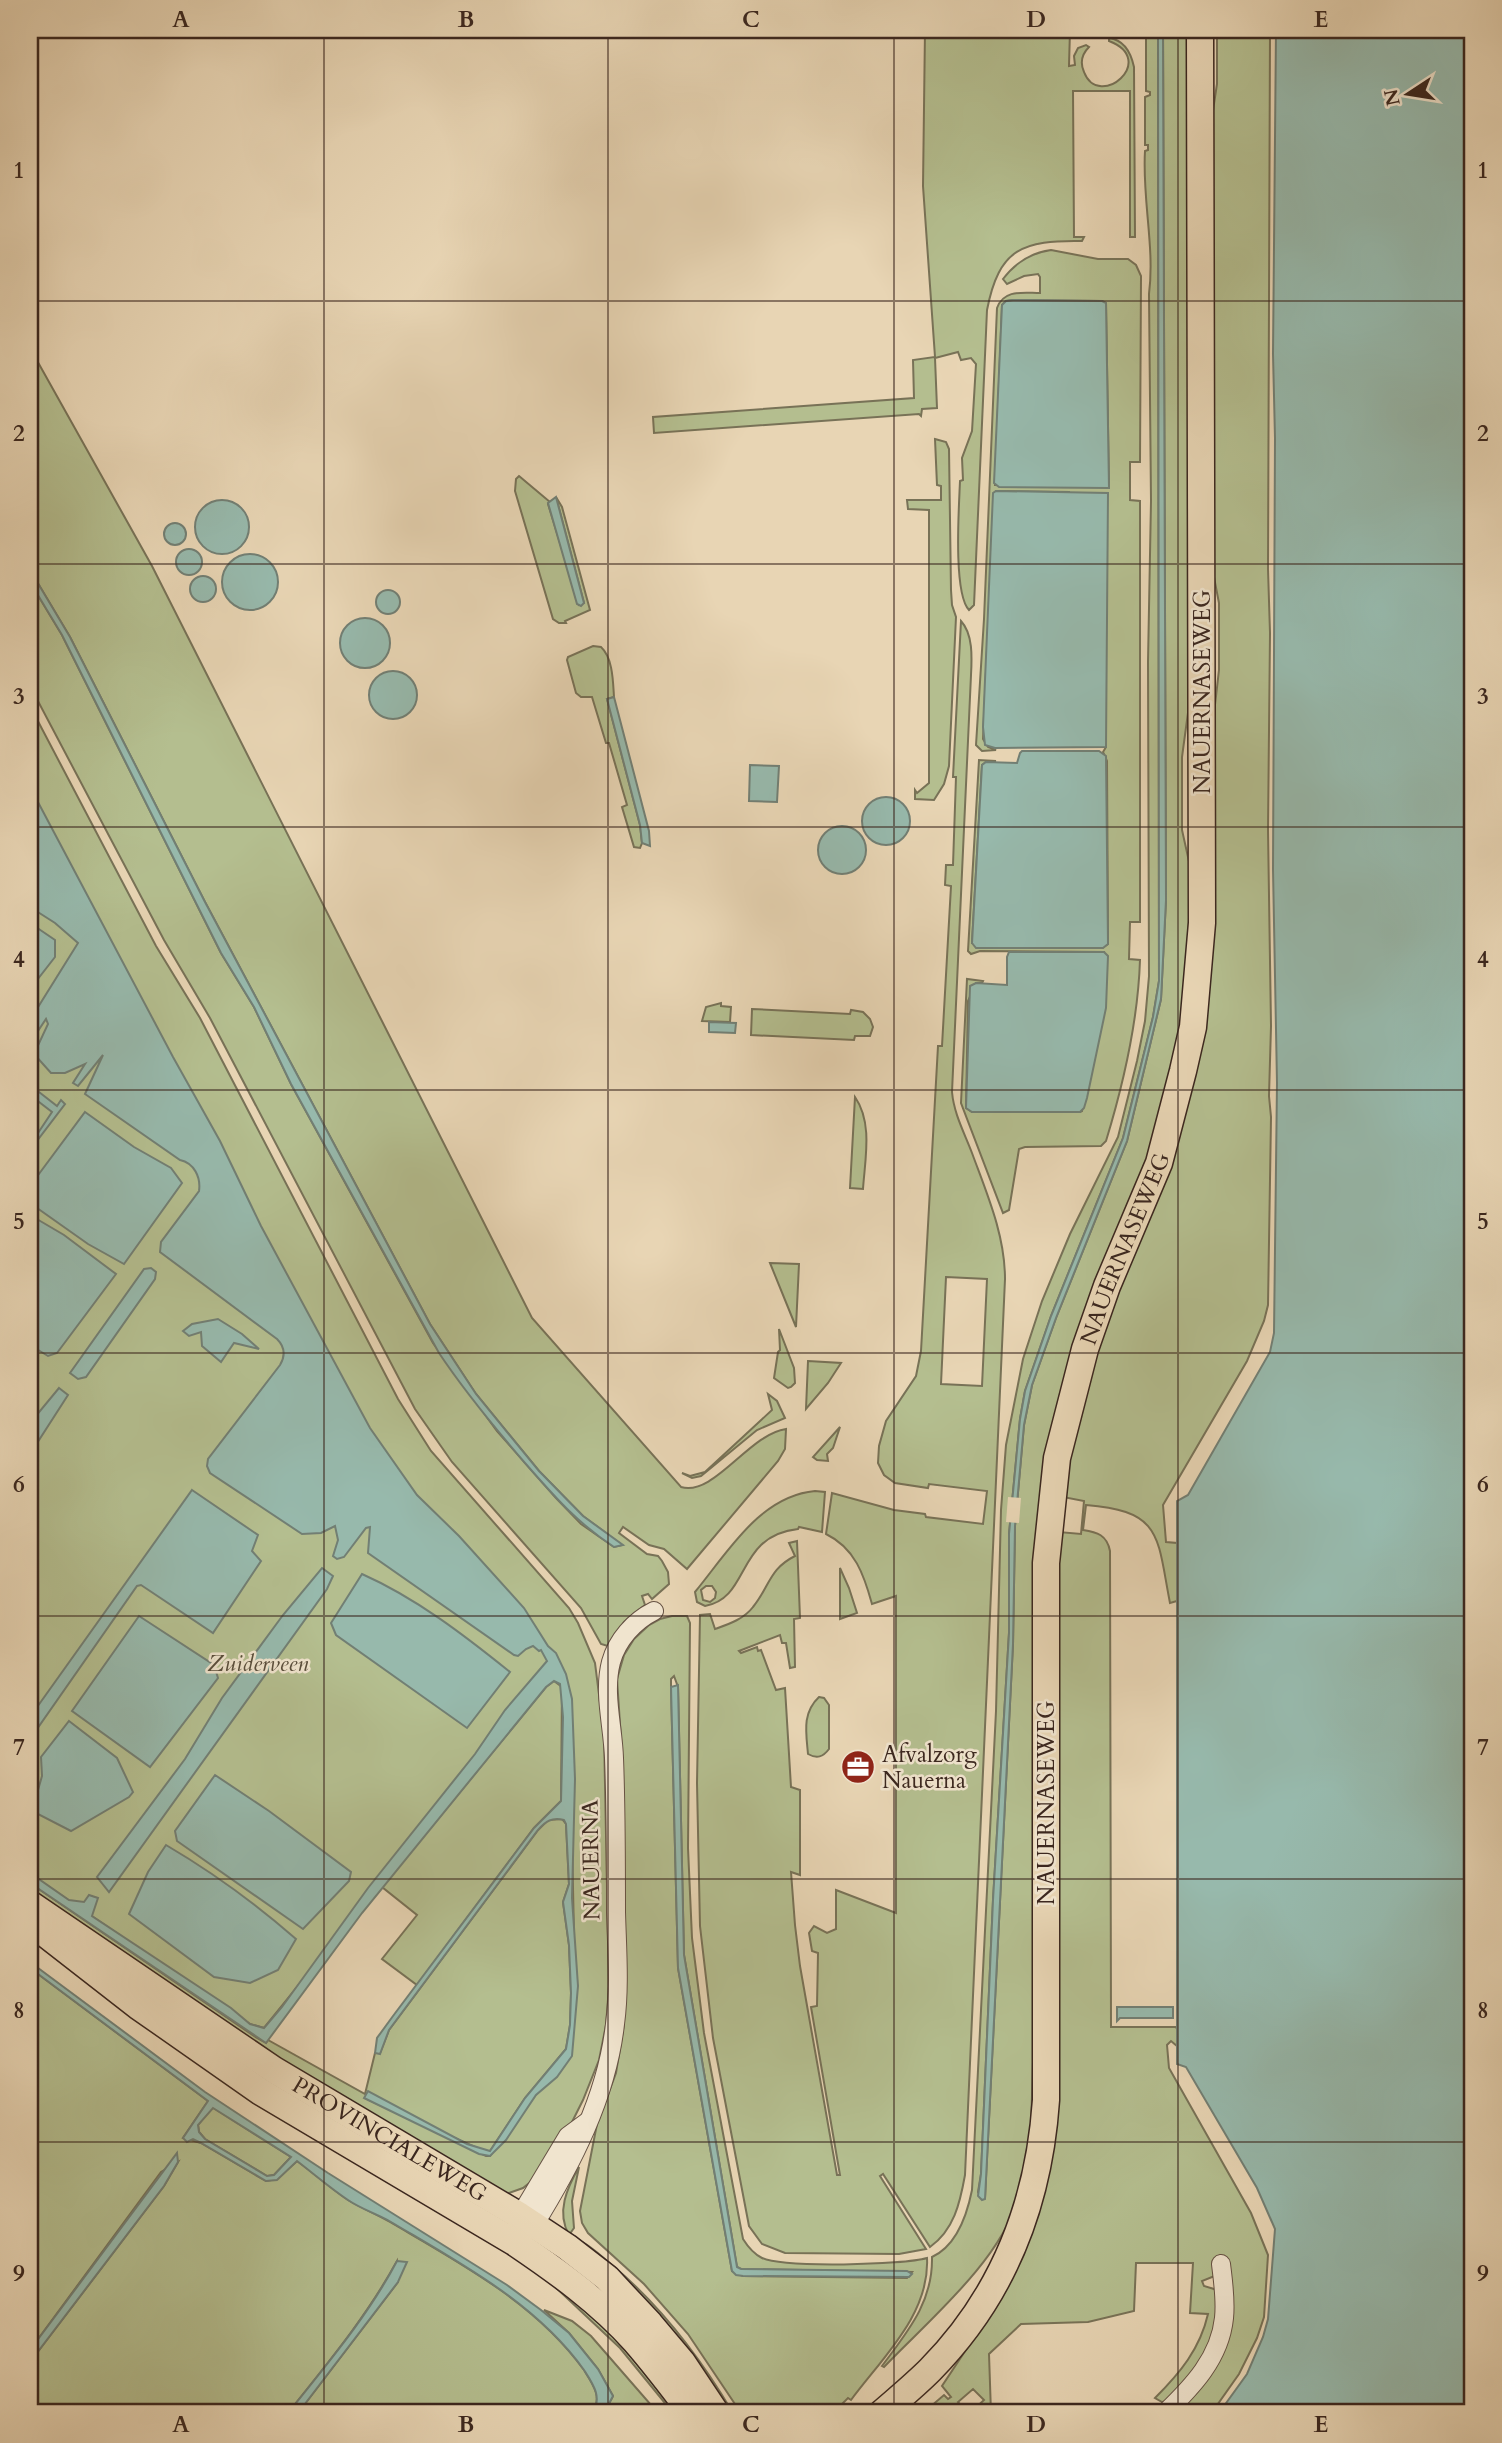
<svg xmlns="http://www.w3.org/2000/svg" width="1502" height="2443" viewBox="0 0 1502 2443" font-family="Cardo,serif">
<style>
.green{fill:#b4be8f;stroke:#787257;stroke-width:2;fill-rule:evenodd}
.water{fill:#97b9ac;stroke:#727f74;stroke-width:2;fill-rule:evenodd}
.pier{fill:#e8d5b4}
.lines{fill:none;stroke-linecap:round;stroke-linejoin:round}
.minor-casing{stroke:#665244;stroke-width:20}
.primary-casing{stroke:#3b271f;stroke-width:29}
.minor{stroke:#f0e4ce;stroke-width:18}
.primary{stroke:#e8d5b4;stroke-width:26}
.grid{fill:none;stroke:#3b271f;stroke-width:2;stroke-opacity:0.55}
.labels{text-anchor:middle;dominant-baseline:central;stroke-width:5;stroke-linejoin:round;paint-order:stroke}
.street-label{font-size:23px;fill:#3b271f;stroke:#f0e4ce}
.park-label{font-size:23px;font-style:italic;fill:#594d3b;stroke:#f0e4ce}
.poi-label{font-size:23px;fill:#3b271f;stroke:#f0e4ce;text-anchor:start}
.neatline{fill:none;stroke:#3b271f;stroke-width:2.5}
.grid-label{font-size:23px;text-anchor:middle;font-weight:bold;fill:#3b271f}
</style>
<rect width="100%" height="100%" fill="#e8d5b4"/>
<filter id="stains"><feTurbulence type="fractalNoise" baseFrequency=".00286" numOctaves="4"/><feColorMatrix values="0 0 0 0 .2 0 0 0 0 .09 0 0 0 0 .02 0 0 0 .5 -.17"/></filter>
<radialGradient id="worn" r=".72"><stop offset=".6" stop-color="#630" stop-opacity="0"/><stop offset="1" stop-color="#630" stop-opacity=".3"/></radialGradient>
<!-- green -->
<g class="green">
<path d="M925 30H1070L1069 66 1075 65 1074 56 1078 48 1086 45 1089 47C1082 54 1080 63 1084 72 1099 111 1159 60 1109 41V38C1125 40 1131 53 1134 67L1135 237H1130V91H1073L1074 237H1084L1082 241C1023 240 999 248 987 310L974 605 969 610C953 593 959 507 960 481L963 480 962 458 972 431 976 364 971 358 961 360 958 352 935 358 937 408 922 409 921 416 919 414 654 433 653 417 914 398 913 360 935 357 923 186Z"/>
<path d="M1146 30H1158L1159 981 1153 1017 1123 1138 1051 1316 1025 1391 1020 1419 1009 1534V1633L993 1900 981 2174 978 2192 982 2199 985 2198 1013 1644 1015 1526 1024 1425 1032 1385 1056 1318 1127 1141 1161 999 1166 900 1163 30H1189L1190 698 1182 757V830L1190 866V907L1182 1016 1174 1061 1148 1157 1070 1358 1052 1428 1031 2129C1027 2152 1025 2176 1018 2199 1000 2261 928 2321 884 2367L882 2366C908 2331 933 2302 932 2257 956 2246 967 2215 972 2190L996 1711 1001 1510 1006 1445 1023 1359 1042 1301 1070 1234 1118 1137 1137 1061 1145 1021 1149 976 1148 662 1151 501 1149 294C1155 247 1142 199 1145 151L1148 150V145H1145V97L1150 95V92L1146 91Z"/>
<path d="M1217 30H1270L1268 569 1270 633 1268 830 1271 1026 1269 1096 1271 1117 1268 1305 1264 1321 1247 1361 1163 1505 1166 1542 1177 1543V1601L1170 1603C1157 1537 1163 1511 1086 1505L1083 1530C1097 1532 1107 1535 1110 1551L1111 2027H1176L1177 2029V2046L1171 2041 1167 2045 1169 2068 1251 2213 1268 2255 1264 2317 1257 2338 1239 2374 1215 2408 1210 2413H1171C1226 2357 1232 2338 1226 2261H1217V2275L1202 2281 1204 2286 1214 2289 1220 2295C1220 2345 1202 2367 1169 2401L1162 2402 1155 2398C1180 2373 1200 2349 1208 2314L1190 2313 1193 2263H1136L1134 2311 1088 2322 1021 2324 989 2354 991 2413H970L984 2400 973 2389 958 2402 968 2413H923L944 2395 948 2399 951 2397 942 2386 995 2306 1025 2249 1037 2213 1049 2164 1058 2083V1564L1059 1532 1081 1534 1084 1501 1063 1497 1074 1433 1089 1371 1120 1283 1140 1239 1166 1170 1187 1098 1202 1025 1211 941 1212 731 1219 670V603L1212 567V117L1217 84Z"/>
<path d="M1051 250 1098 259H1128L1136 265 1141 276 1140 462H1130V500L1140 501V922H1130L1129 959 1140 960C1138 1022 1124 1082 1106 1141L1101 1146 1025 1147 1019 1149 1009 1210 1003 1213 961 1103 967 979 983 981 982 983H976L968 1001 966 1108 972 1112H1080L1082 1111 1104 952 980 951 971 954 968 951 979 760 996 761 986 762 982 765 972 943 1102 948 1108 944 1107 761 1103 752 1106 747 1069 492 996 491 994 493 983 739 988 747 996 750 982 751 976 745 984 619 997 308C1004 289 1023 293 1040 293V277L1038 274 1024 276 1007 284 1003 279C1015 263 1030 253 1051 250ZM1013 300 1102 301 1106 303 1109 487 995 485 1002 305 1006 301Z"/>
<path d="M30 348 152 566 532 1318 681 1487C714 1497 749 1434 786 1429L785 1449 778 1461 687 1569 664 1549 649 1545 623 1527 619 1533 647 1554 658 1556 662 1561 668 1572 669 1584 652 1599 648 1594 642 1596 645 1605 624 1622 608 1646 601 1644 581 1608 452 1462 415 1409 210 1018 164 940 30 686V582L62 635 221 953 254 1007 291 1084 433 1343 497 1431 556 1498 581 1524 614 1547 622 1545 583 1516 539 1471 476 1394 430 1324 205 902 70 637 30 570Z"/>
<polygon points="935,439 946,442 949,449 951,590 952,605 956,617 949,766 944,784 934,800 915,799 915,790 917,793 929,783 929,510 908,509 907,500 941,500 941,486 937,485"/>
<polygon points="519,476 550,502 548,504 579,605 584,603 556,497 562,507 590,610 565,621 566,623 559,623 553,619 515,491 516,479"/>
<path d="M961 621C973 634 972 657 971 675L952 1092C954 1114 964 1132 972 1153 987 1194 1005 1235 1005 1279L965 2175C960 2203 954 2230 930 2247L883 2174 880 2176 926 2249 899 2254 785 2253 762 2244 749 2226 713 2038 700 1926 697 1783 700 1615 710 1614 715 1629C729 1624 744 1619 753 1607 770 1586 769 1569 795 1556L789 1543 797 1541 800 1618 794 1619 795 1667 790 1668 786 1643H782L780 1635 739 1651 741 1653 757 1647 758 1651 761 1650 776 1690 785 1688 791 1787 800 1790V1875L791 1872 795 1925 800 1966 837 2175H840L811 2007 817 2006 818 1953 812 1951 809 1933 814 1926 827 1933 836 1929V1890L896 1913V1596L872 1604C864 1575 855 1548 826 1534L832 1493 894 1510 925 1514 926 1517 983 1524 987 1491 929 1484 928 1488 895 1483 884 1475 878 1463 879 1446 886 1421 916 1376 921 1351 938 1046H942L951 886 945 885 946 865H953L956 777H953ZM946 1277 987 1279 982 1386 941 1384Z"/>
<path d="M593 646 601 647C613 658 613 682 614 697L607 699 640 825 642 843 640 848 634 847 622 807 627 805 609 743H606L592 697H581L576 693 567 660 568 657Z"/>
<polygon points="30,706 156,946 200,1018 398,1399 431,1451 569,1608 578,1623 595,1663 604,1734 609,1986 606,2025 599,2060 583,2100 570,2126 533,2180 523,2188 509,2193 493,2192 360,2113 30,1899 30,1883 257,2038 266,2043 268,2040 365,2094 375,2053 380,2053 389,2030 538,1830 548,1820 562,1819 566,1824 569,1884 563,1902 569,1945 571,1993 570,2025 566,2049 525,2098 490,2151 484,2151 365,2098 486,2156 490,2156 570,2049 574,1935 569,1699 558,1664 264,2028 250,2024 30,1874"/>
<polygon points="721,1003 721,1006 731,1007 730,1022 702,1021 706,1007"/>
<polygon points="752,1009 850,1014 851,1010 863,1012 870,1019 873,1027 870,1036 855,1036 854,1040 751,1035"/>
<path d="M855 1097C873 1123 865 1159 863 1189L850 1188Z"/>
<polygon points="770,1263 799,1264 796,1327"/>
<polygon points="779,1329 794,1368 795,1383 791,1387 788,1388 774,1378 778,1352 780,1350"/>
<polygon points="808,1361 841,1363 828,1383 806,1409"/>
<polygon points="768,1394 777,1401 785,1418 757,1430 701,1476 692,1478 682,1473 690,1476 705,1472 772,1410"/>
<polygon points="840,1427 833,1448 827,1454 828,1461 817,1460 813,1457"/>
<path d="M815 1491 825 1492 822 1532 799 1527 798 1529C735 1536 751 1598 705 1606L697 1602 695 1592C728 1552 760 1496 815 1491ZM706 1586H712L716 1592 715 1598 710 1602 703 1600 701 1590Z"/>
<polygon points="840,1568 849,1588 857,1613 840,1619"/>
<path d="M672 1616H687L690 1623 688 1848 692 1938 704 2033 743 2239C748 2247 754 2254 762 2258 783 2268 904 2265 927 2258 930 2314 882 2358 851 2400L848 2398 843 2403 846 2406 841 2413H750L748 2410 741 2413 688 2334 644 2284 588 2233 582 2223 580 2211 597 2124 616 2073 624 2024 622 1754 617 1679 624 1655 634 1639 649 1625 660 1619ZM674 1676 678 1687 684 1955 737 2267 741 2269 912 2272 907 2278 743 2276 732 2271 678 1968 671 1686V1679Z"/>
<polygon points="554,1681 562,1687 561,1801 534,1828 417,1985 382,1959 417,1915 382,1887 546,1687"/>
<path d="M819 1697 824 1698 829 1705V1749C823 1757 817 1759 808 1754 806 1732 802 1713 819 1697Z"/>
<path d="M30 1968 208 2101 183 2138 201 2143 266 2181 277 2179 297 2161C314 2173 330 2188 348 2200 361 2208 377 2214 390 2222 460 2263 536 2303 584 2370 593 2384 603 2398 592 2413H298L398 2282 397 2261C367 2316 327 2364 288 2413H30V2362L164 2186 178 2162 161 2172 30 2350Z"/>
<polygon points="212,2107 291,2157 274,2175 267,2176 205,2139 199,2132 198,2125"/>
<path d="M579 2167 572 2201 574 2228 569 2235C556 2212 567 2188 579 2167Z"/>
<path d="M582 2242C593 2248 602 2257 612 2265 661 2306 701 2359 733 2413H724Z"/>
<polygon points="551,2283 597,2315 681,2413 673,2413 620,2348"/>
<polygon points="544,2310 572,2321 591,2336 658,2413 604,2413 613,2396 598,2369 569,2333"/>
</g>
<!-- water -->
<g class="water">
<polygon points="1158,30 1163,30 1166,900 1161,999 1127,1141 1056,1318 1032,1385 1024,1425 1015,1526 1013,1644 985,2199 982,2200 978,2196 981,2174 993,1900 1009,1633 1009,1534 1020,1419 1025,1391 1051,1316 1123,1138 1153,1017 1159,981"/>
<polygon points="1276,30 1472,30 1472,2413 1219,2413 1247,2374 1263,2337 1268,2319 1275,2229 1257,2188 1186,2067 1177,2064 1177,1501 1188,1495 1270,1352 1274,1333 1277,1083 1273,869 1275,438 1273,354"/>
<polygon points="1013,300 1102,301 1106,303 1109,488 999,487 994,483 1002,305 1006,301"/>
<polygon points="996,491 1108,493 1106,747 995,748 985,745 983,727 993,493"/>
<polygon points="556,497 584,603 581,606 577,604 548,503"/>
<circle cx="222" cy="527" r="27"/>
<circle cx="175" cy="534" r="11"/>
<circle cx="189" cy="562" r="13"/>
<circle cx="250" cy="582" r="28"/>
<path d="M30 570 70 637 205 902 430 1324 476 1394 539 1471 583 1516 623 1545 614 1547C576 1522 555 1497 525 1463 494 1427 465 1392 439 1353L291 1084 254 1007 221 953 62 635 30 582Z"/>
<circle cx="203" cy="589" r="13"/>
<circle cx="388" cy="602" r="12"/>
<circle cx="365" cy="643" r="25"/>
<circle cx="393" cy="695" r="24"/>
<polygon points="614,697 649,831 650,846 642,843 640,825 607,699"/>
<polygon points="1022,751 1099,751 1106,756 1108,944 1103,948 976,948 972,943 982,765 986,762 1017,763 1020,753"/>
<polygon points="750,765 779,766 777,802 749,801"/>
<path d="M30 787 173 1057 220 1141 261 1226 370 1428 417 1495 459 1536 524 1608 548 1646 556 1653 566 1674 572 1699 575 1779 572 1898 578 1986 572 2056 557 2077 536 2095 506 2140 490 2156 479 2154 364 2098 368 2091 467 2144 490 2151 525 2098 566 2049 570 2025 571 1993 569 1945 563 1902 569 1884 566 1824 564 1820C552 1817 546 1821 538 1830L389 2030 380 2054 375 2053 377 2038 393 2016 534 1828 561 1801 563 1717 560 1684 554 1681 546 1687 362 1913 266 2043 30 1883V1873L69 1900 84 1902 89 1895 98 1898 92 1916 231 2008 250 2024 264 2028 282 2007 368 1888 475 1754 505 1710 547 1661 541 1650 539 1651 533 1646 526 1649 518 1656 514 1655 368 1553 370 1527 366 1528 344 1557 337 1559 333 1556 338 1540 335 1526 321 1533 302 1534 210 1473 207 1466 208 1459 280 1365C286 1355 285 1347 277 1339L160 1252 161 1242 199 1191C201 1177 194 1163 180 1160L85 1094 103 1055 78 1086 73 1083 85 1064 65 1073H51L34 1054 48 1024 46 1019 30 1043V1020L78 943 55 923 30 907Z"/>
<circle cx="886" cy="821" r="24"/>
<circle cx="842" cy="850" r="24"/>
<polygon points="30,923 55,940 55,957 30,989"/>
<polygon points="1009,952 1104,952 1108,956 1106,1008 1087,1098 1084,1108 1080,1112 972,1112 966,1108 970,986 976,983 1007,985 1007,957"/>
<polygon points="709,1022 736,1023 735,1033 709,1032"/>
<polygon points="30,1085 57,1106 61,1100 65,1104 30,1150 30,1145 52,1112 30,1095"/>
<polygon points="85,1112 134,1147 171,1168 182,1183 124,1264 88,1244 30,1203 30,1186"/>
<polygon points="30,1215 64,1235 116,1274 57,1353 48,1356 30,1345"/>
<polygon points="151,1268 156,1272 155,1279 86,1377 78,1379 70,1373 144,1269"/>
<polygon points="218,1319 242,1334 259,1349 234,1343 221,1362 202,1346 201,1332 189,1336 183,1331 192,1324"/>
<polygon points="59,1388 68,1395 30,1454 30,1423"/>
<polygon points="192,1490 258,1535 252,1551 261,1561 213,1633 141,1585 137,1586 30,1739 30,1717"/>
<polygon points="322,1568 333,1576 327,1589 109,1892 97,1877 185,1759 222,1698 283,1615"/>
<path d="M362 1574C416 1598 464 1635 510 1672L467 1728 336 1635 331 1623Z"/>
<polygon points="139,1616 214,1665 218,1678 150,1767 72,1711"/>
<polygon points="678,1685 684,1955 737,2267 741,2269 907,2271 912,2274 909,2277 743,2276 736,2275 732,2271 678,1968 671,1687"/>
<polygon points="69,1721 117,1758 133,1792 129,1797 71,1831 32,1811 42,1776 41,1757"/>
<polygon points="215,1775 269,1811 351,1872 349,1881 303,1929 177,1841 175,1831"/>
<path d="M166 1845C212 1872 256 1904 296 1939L278 1970 250 1983 214 1977 129 1914 148 1872Z"/>
<path d="M30 1962 205 2092 328 2173 507 2285 541 2310 569 2333 598 2369 613 2396 604 2413H592C603 2398 593 2384 584 2370 536 2303 460 2263 391 2222 377 2214 361 2209 348 2200 330 2188 314 2174 297 2161L277 2180 266 2181 201 2143 193 2139 187 2142 183 2138 208 2101 30 1968ZM213 2108 291 2157 274 2175 267 2176 205 2139 199 2132 198 2125Z"/>
<polygon points="1117,2007 1173,2007 1173,2018 1120,2018 1117,2021"/>
<polygon points="177,2153 178,2162 164,2186 30,2362 30,2350"/>
<path d="M397 2261 407 2262 398 2282 298 2413H288C327 2364 368 2316 397 2261Z"/>
</g>
<!-- pier -->
<polygon class="pier" points="1008,1497 1021,1498 1019,1523 1006,1522"/>
<g class="lines">
<!-- minor casing -->
<g class="minor-casing">
<g id="minor">
<polyline points="518,2225 520,2216 568,2136 587,2122"/>
<path d="M527 2231 534 2225C572 2164 607 2096 615 2024 620 1987 617 1949 616 1912 616 1861 616 1809 614 1758 613 1726 603 1693 611 1662 617 1640 634 1621 654 1611"/>
<path d="M1165 2413C1192 2387 1220 2358 1224 2318 1226 2300 1223 2281 1221 2264"/>
</g>
</g>
<!-- primary casing -->
<g class="primary-casing">
<g id="primary">
<path id="s1" d="M30 1904 274 2070 520 2216 567 2247 607 2278 650 2324 682 2362 716 2413"/>
<path d="M43 1932 138 2006 261 2092 514 2242C557 2271 600 2302 635 2341 655 2364 674 2389 692 2413"/>
<path id="s2" d="M882 2413C898 2399 915 2385 930 2370 1004 2295 1039 2204 1046 2100V1563L1057 1458 1085 1349 1107 1286 1159 1163 1183 1071 1193 1027 1202 923 1200 30"/>
</g>
</g>
<!-- minor -->
<use href="#minor" class="minor"/>
<!-- primary -->
<use href="#primary" class="primary"/>
</g>
<!-- grid -->
<path class="grid" d="M324 30V2413M608 30V2413M894 30V2413M1178 30V2413M30 301H1472M30 564H1472M30 827H1472M30 1090H1472M30 1353H1472M30 1616H1472M30 1879H1472M30 2142H1472"/>
<!-- icons -->
<defs>
<g id="office-disc" transform="scale(1.75)"><circle r="9.5" fill="#8f2418" stroke="#f0e4ce"/><path d="M-6-3h4V-5.5h4V-3h4V5H-6ZM-1-4.5V-3h2v-1.5ZM-6 0V1H6V0Z" fill="#fff"/></g>
</defs>
<g fill-rule="evenodd">
<use href="#office-disc" x="858" y="1767"/>
</g>
<g class="labels">
<!-- street labels -->
<g class="street-label">
<text transform="translate(1202 692) rotate(-90)">NAUERNASEWEG</text>
<text stroke="none"><textPath href="#s2" startOffset="1228">NAUERNASEWEG</textPath></text>
<text transform="translate(1046 1803) rotate(-90)">NAUERNASEWEG</text>
<text transform="translate(591 1860) rotate(-91)">NAUERNA</text>
<text stroke="none"><textPath href="#s1" startOffset="430">PROVINCIALEWEG</textPath></text>
</g>
<!-- park labels -->
<g class="park-label">
<text x="258" y="1663">Zuiderveen</text>
</g>
<!-- poi labels -->
<g class="poi-label">
<text x="882" y="1754">Afvalzorg<tspan x="882" dy="26">Nauerna</tspan></text>
</g>
</g>
<!-- margin -->
<rect width="1502" height="2443" fill="none" stroke="#e8d5b4" stroke-width="77"/>
<!-- north arrow -->
<g transform="translate(1408 94) rotate(258)" stroke="#f0e4ce" stroke-width="5" paint-order="stroke">
<path d="M0-5L12 26L0 18L-12 26Z" fill="#3b271f"/>
<text y="-10" font-size="19" font-weight="bold" text-anchor="middle" fill="#3b271f">N</text>
</g>
<rect x="38" y="38" width="1426" height="2366" class="neatline"/>
<g class="grid-label">
<text x="181" y="27">A</text>
<text x="466" y="27">B</text>
<text x="751" y="27">C</text>
<text x="1036" y="27">D</text>
<text x="1321" y="27">E</text>
<text x="19" y="178">1</text>
<text x="1483" y="178">1</text>
<text x="19" y="441">2</text>
<text x="1483" y="441">2</text>
<text x="19" y="704">3</text>
<text x="1483" y="704">3</text>
<text x="19" y="967">4</text>
<text x="1483" y="967">4</text>
<text x="19" y="1229">5</text>
<text x="1483" y="1229">5</text>
<text x="19" y="1492">6</text>
<text x="1483" y="1492">6</text>
<text x="19" y="1755">7</text>
<text x="1483" y="1755">7</text>
<text x="19" y="2018">8</text>
<text x="1483" y="2018">8</text>
<text x="19" y="2281">9</text>
<text x="1483" y="2281">9</text>
<text x="181" y="2432">A</text>
<text x="466" y="2432">B</text>
<text x="751" y="2432">C</text>
<text x="1036" y="2432">D</text>
<text x="1321" y="2432">E</text>
</g>
<rect width="100%" height="100%" filter="url(#stains)"/>
<rect width="100%" height="100%" fill="url(#worn)"/>
</svg>
